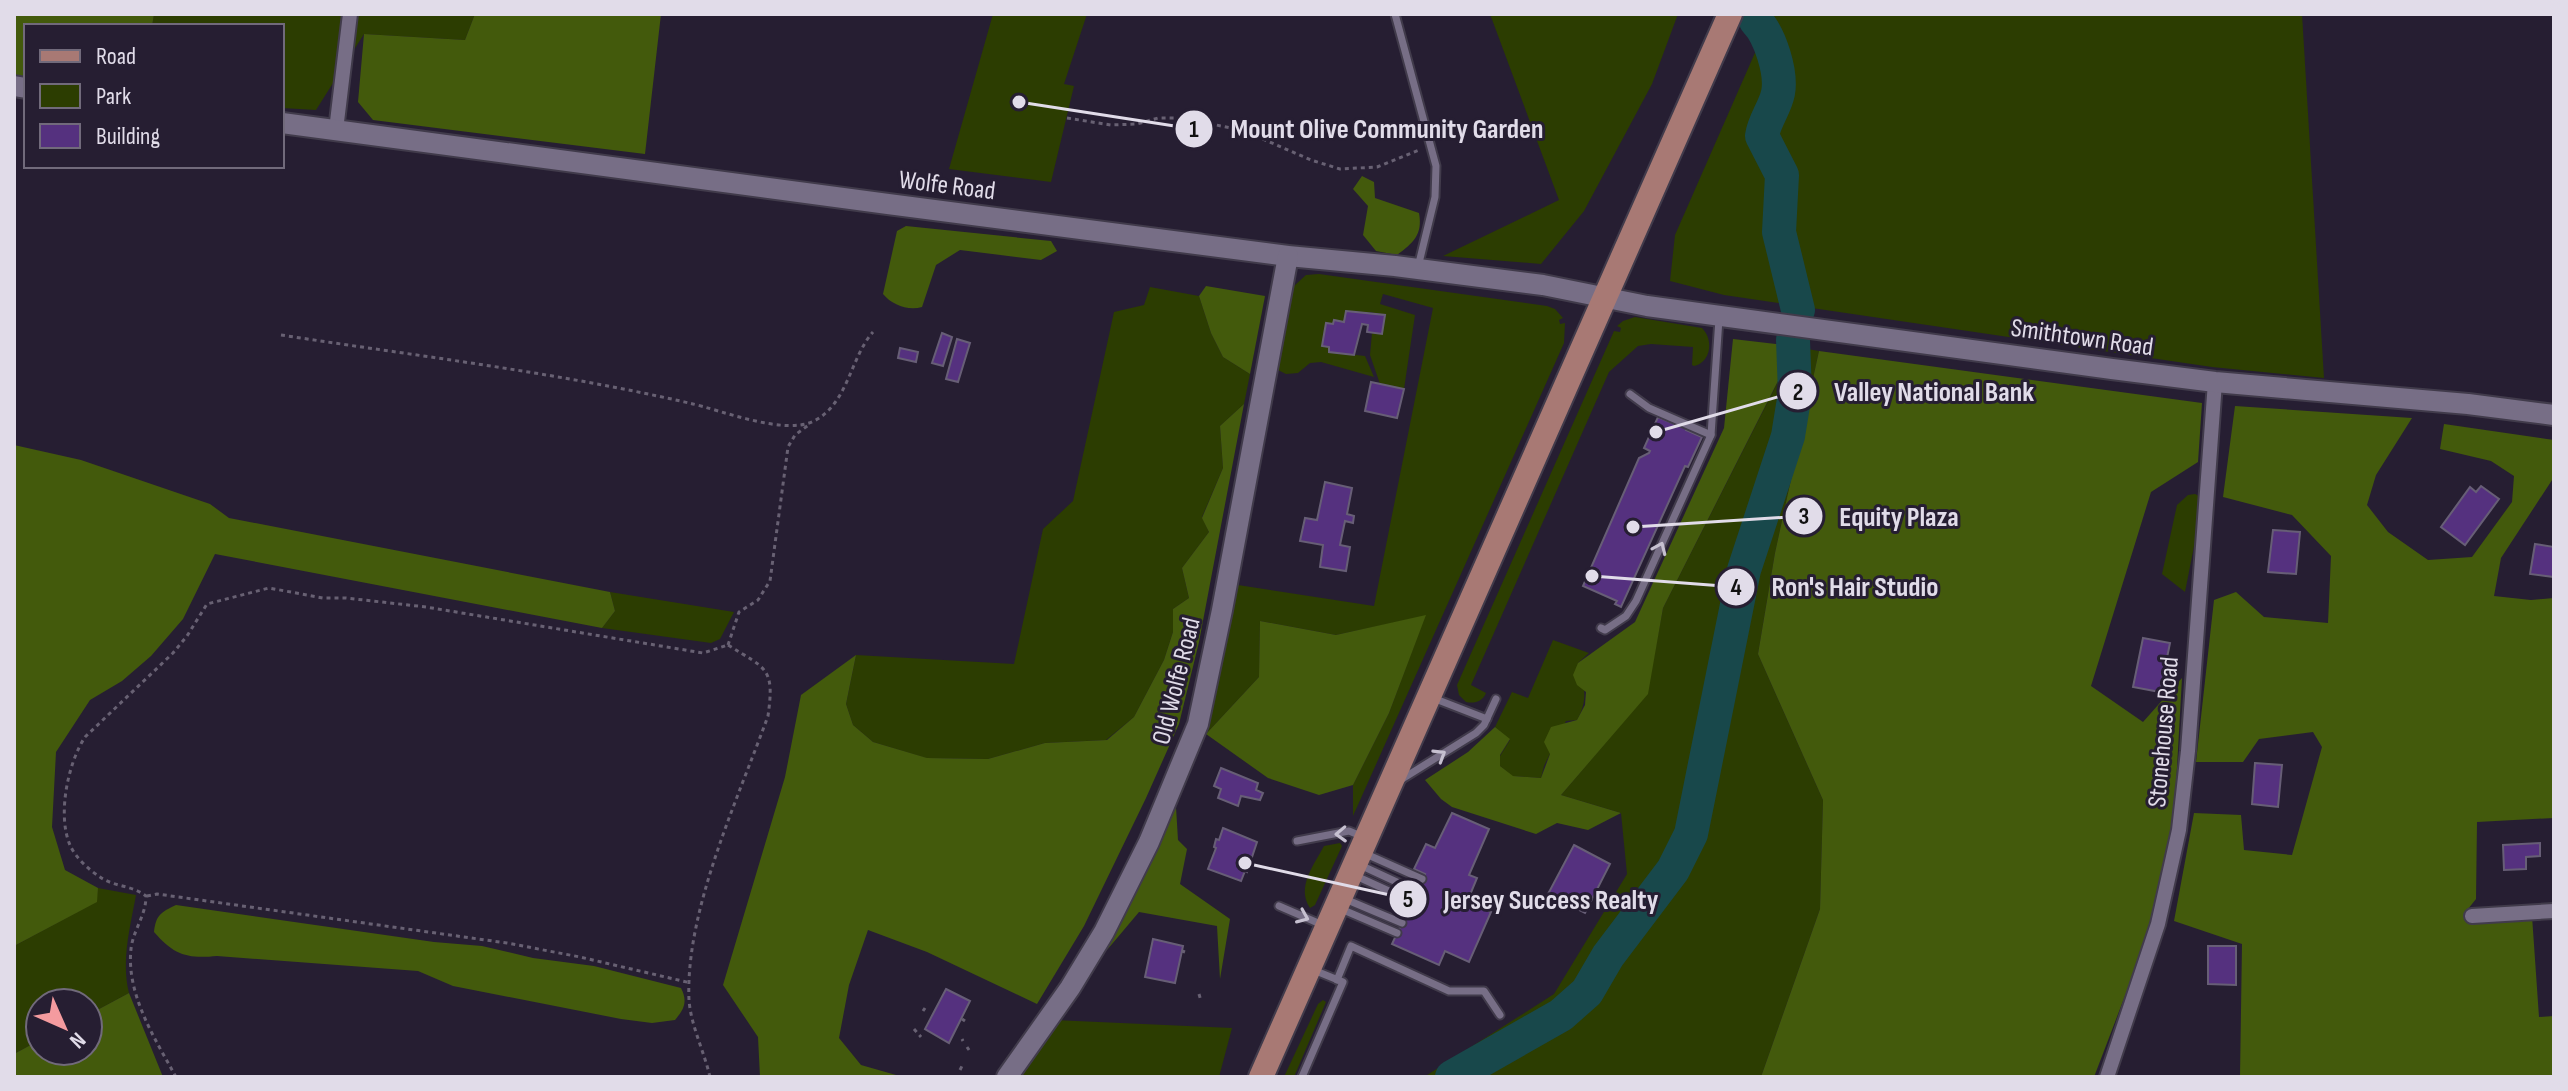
<svg xmlns="http://www.w3.org/2000/svg" width="2568" height="1091" viewBox="0 0 2568 1091" font-family="'Sofia Sans Condensed',sans-serif">
<style>
.green{fill:#2c3d01}
.forest{fill:#435a0c}
.lines{fill:none;stroke-linecap:round;stroke-linejoin:round}
.river{stroke:#18484b;stroke-width:34}
.building{fill:#55317f;stroke:#675e76;stroke-width:2}
.lane-casing{stroke:#413b4b;stroke-width:11}
.street-casing{stroke:#413b4b;stroke-width:18}
.secondary-casing{stroke:#413b4b;stroke-width:24}
.primary-casing{stroke:#413b4b;stroke-width:28}
.path{stroke:#686173;stroke-width:3;stroke-dasharray:4 4;stroke-linecap:butt}
.lane{stroke:#776e86;stroke-width:7}
.street{stroke:#776e86;stroke-width:14}
.secondary{stroke:#776e86;stroke-width:20}
.primary{stroke:#a87974;stroke-width:24}
.oneway{stroke:#c6c0d0}
.labels{text-anchor:middle;dominant-baseline:central;stroke-width:6;stroke-linejoin:round;paint-order:stroke}
.street-label{font-size:26px;fill:#e1dce9;stroke:#261e32}
.leader{fill:none;stroke:#e1dce9;stroke-width:3}
.callout-dot{fill:#e1dce9;stroke:#261e32;stroke-width:3}
.mark-label{font-size:24px;text-anchor:middle;font-weight:bold;fill:#111}
.callout-label{font-size:28px;text-anchor:middle;font-weight:bold;fill:#e1dce9;stroke:#261e32;stroke-width:6;stroke-linejoin:round;paint-order:stroke}
</style>
<rect width="100%" height="100%" fill="#261e32"/>
<!-- green -->
<g class="green">
<polygon points="154,14 475,14 465,40 364,34 316,110 282,108 282,26 152,26"/>
<polygon points="993,14 1087,14 1064,84 1074,86 1051,182 949,169"/>
<polygon points="1490,14 1678,14 1652,84 1584,211 1541,264 1443,256 1559,200"/>
<polygon points="1772,14 2302,14 2324,378 2212,367 1724,295 1670,281 1675,235"/>
<polygon points="1319,274 1547,306 1555,309 1563,318 1559,320 1560,324 1565,323 1564,343 1353,816 1353,785 1389,713 1425,616 1336,635 1260,621 1259,677 1206,734 1238,585 1374,606 1433,308 1383,294 1380,304 1415,315 1404,389 1380,384 1370,355 1372,333 1382,334 1385,315 1370,312 1369,315 1344,322 1334,320 1333,324 1326,323 1322,346 1329,347 1329,352 1365,356 1374,377 1321,362 1310,363 1298,373 1286,374 1278,370 1294,286 1306,275"/>
<polygon points="1150,287 1199,296 1211,333 1223,357 1250,374 1244,404 1220,426 1223,468 1202,517 1209,532 1182,568 1189,598 1173,609 1173,632 1164,660 1134,717 1106,740 1045,743 988,759 926,758 873,742 853,725 846,704 856,655 1014,664 1043,529 1073,501 1114,312 1144,305"/>
<path d="M1635 317 1702 328C1714 340 1711 362 1694 366L1692 365 1693 347 1651 344 1638 346 1609 372 1471 685 1486 693C1483 701 1475 704 1466 702L1459 695 1457 685 1614 331 1620 332 1621 328 1617 326 1623 321Z"/>
<polygon points="1784,345 1819,351 1775,553 1758,654 1823,800 1820,909 1761,1077 1424,1077 1554,994 1627,874 1621,813 1561,795 1647,694 1663,608 1785,368"/>
<polygon points="2195,494 2199,496 2197,531 2185,592 2162,574 2177,505 2188,495"/>
<polygon points="610,592 734,612 720,639 711,643 602,628 615,611"/>
<path d="M1553 640 1589 653 1578 663C1584 685 1589 699 1577 720L1566 721 1544 766 1541 778 1512 776 1500 766V756L1510 740 1495 727 1512 692 1528 698Z"/>
<path d="M1340 843 1342 846 1315 905 1310 908C1296 887 1314 865 1324 846Z"/>
<path d="M98 888 136 895C130 928 121 961 129 993L88 1015V1003H40V1040L14 1054V946L96 902Z"/>
<polygon points="1323,1000 1326,1002 1294,1077 1284,1077 1318,1004"/>
<polygon points="1054,1020 1232,1028 1219,1077 1015,1077"/>
</g>
<!-- forest -->
<g class="forest">
<polygon points="14,14 154,14 152,26 26,26 26,81 14,80"/>
<polygon points="475,14 661,14 645,154 373,120 358,102 364,34 465,40"/>
<path d="M1362 176 1374 182 1375 198 1419 213C1423 235 1413 243 1397 255L1376 251 1363 235 1368 206 1353 189Z"/>
<path d="M906 226 1051 241 1057 251 1041 260 960 250 936 265 922 307C908 311 892 305 883 294L897 231Z"/>
<polygon points="1206,286 1265,296 1250,374 1223,357 1211,333 1199,296"/>
<polygon points="1733,339 1784,345 1785,367 1663,608 1648,694 1561,795 1621,813 1588,830 1557,823 1536,834 1452,807 1441,799 1425,780 1468,752 1495,727 1510,739 1500,755 1500,766 1513,776 1541,778 1550,754 1544,742 1551,727 1577,720 1585,705 1586,692 1577,685 1573,675 1578,663 1635,622 1724,428"/>
<polygon points="1819,351 2202,403 2198,462 2151,492 2091,686 2143,722 2182,678 2173,839 2141,954 2094,1077 1761,1077 1820,909 1823,800 1758,654 1775,553"/>
<polygon points="1244,404 1199,642 1179,724 1146,798 1084,926 1037,1004 927,952 868,930 849,985 839,1038 861,1065 903,1077 760,1077 758,1037 723,985 785,777 801,695 856,655 846,704 853,725 873,742 927,758 988,759 1045,743 1107,740 1134,717 1164,660 1173,632 1173,609 1189,598 1182,568 1209,532 1202,518 1223,468 1220,426"/>
<polygon points="2235,406 2412,418 2376,475 2367,505 2388,532 2428,560 2472,557 2512,502 2514,476 2491,461 2440,449 2444,424 2554,440 2554,477 2501,558 2494,596 2531,600 2554,598 2554,818 2477,822 2476,899 2468,909 2471,923 2532,916 2539,1017 2554,1016 2554,1077 2240,1077 2242,944 2174,921 2194,813 2241,815 2244,850 2292,855 2322,747 2313,732 2259,739 2243,762 2196,762 2214,600 2236,592 2264,617 2328,623 2331,556 2292,515 2223,497"/>
<polygon points="14,445 81,460 210,504 229,518 610,592 615,611 602,628 215,554 183,619 151,656 122,681 90,700 56,752 52,827 65,870 98,888 97,902 14,946"/>
<polygon points="1426,615 1389,713 1353,785 1319,795 1268,778 1206,734 1259,677 1260,621 1336,635"/>
<polygon points="1176,807 1178,840 1187,849 1180,884 1230,919 1220,979 1217,926 1139,912 1107,950"/>
<path d="M176 905 434 942 482 946 533 958 594 966 681 988C688 1002 684 1009 675 1020L652 1023 621 1019 453 986 418 971 217 956C187 959 174 955 154 932 156 915 161 912 176 905Z"/>
<polygon points="129,993 163,1077 14,1077 14,1054 40,1040 40,1051 88,1051 88,1015"/>
</g>
<g class="lines">
<!-- river -->
<g class="river">
<path d="M1756 21C1770 35 1782 73 1778 93 1775 108 1764 121 1762 136L1782 175 1779 232 1798 310"/>
<polyline points="1452,1077 1561,1015 1587,992 1608,956 1673,870 1691,834 1744,570 1788,436 1795,393 1793,340"/>
</g>
</g>
<!-- building -->
<g class="building">
<polygon points="1346,311 1385,315 1382,334 1367,332 1368,325 1362,324 1354,355 1329,352 1329,347 1322,346 1326,323 1333,324 1334,320 1344,322"/>
<polygon points="942,333 952,337 943,366 932,363"/>
<polygon points="957,339 970,343 958,382 946,379"/>
<polygon points="900,348 918,352 916,362 898,358"/>
<polygon points="1371,382 1404,389 1397,418 1365,411"/>
<polygon points="1658,417 1675,424 1677,422 1687,427 1686,430 1702,437 1688,467 1685,466 1621,607 1615,604 1617,601 1583,586 1639,458 1649,453 1650,451 1644,448"/>
<polygon points="1325,482 1352,488 1347,514 1354,516 1353,523 1345,521 1340,545 1350,547 1346,571 1320,567 1323,545 1300,541 1305,518 1317,520"/>
<polygon points="2481,486 2499,499 2465,545 2441,527 2470,487 2476,492"/>
<polygon points="2273,530 2300,532 2296,574 2268,572"/>
<polygon points="2535,544 2554,547 2554,577 2530,574"/>
<polygon points="2143,638 2170,643 2160,692 2133,687"/>
<polygon points="2255,763 2282,765 2278,807 2252,804"/>
<polygon points="1221,768 1258,783 1256,790 1263,793 1260,800 1241,796 1238,806 1218,798 1221,789 1214,786"/>
<polygon points="1452,813 1489,829 1469,875 1477,878 1467,902 1491,912 1469,962 1445,951 1439,965 1392,944 1425,874 1414,869 1426,844 1435,848"/>
<polygon points="1223,828 1257,842 1247,872 1245,871 1241,881 1208,869 1216,848 1214,847 1216,839 1219,840"/>
<polygon points="2540,843 2540,856 2526,857 2526,869 2504,870 2503,845"/>
<polygon points="1574,845 1610,864 1585,913 1548,894"/>
<polygon points="1153,939 1183,946 1175,983 1145,977"/>
<polygon points="2208,946 2236,946 2236,985 2208,984"/>
<polygon points="946,989 970,1001 949,1043 925,1029"/>
</g>
<g class="lines">
<!-- lane casing -->
<g class="lane-casing">
<g id="lane">
<polyline points="1395,14 1436,166 1435,197 1418,267"/>
<polyline points="1630,394 1649,408 1711,435"/>
<polyline points="1601,628 1605,630 1626,616 1636,601 1711,435 1719,319"/>
<polyline points="1433,698 1487,719"/>
<polyline points="1402,779 1476,733 1484,725 1496,699"/>
<polyline points="1297,841 1349,831 1361,836"/>
<polyline points="1366,854 1422,879"/>
<polyline points="1360,865 1416,891"/>
<polyline points="1356,876 1413,902"/>
<polyline points="1345,899 1402,923"/>
<polyline points="1279,906 1325,926"/>
<polyline points="1341,909 1397,933"/>
<polyline points="1337,980 1351,946 1449,991 1484,991 1500,1015"/>
<polyline points="1302,1077 1343,982 1311,969"/>
</g>
</g>
<!-- street casing -->
<g class="street-casing">
<g id="street">
<polyline points="336,130 350,14"/>
<polyline points="2472,916 2554,911"/>
<polyline points="2107,1077 2158,924 2179,830 2188,751 2215,382"/>
</g>
</g>
<!-- secondary casing -->
<g class="secondary-casing">
<g id="secondary">
<polyline points="14,86 26,88"/>
<polyline points="282,123 888,204 1288,256 1395,266 1543,285 1647,306 2112,369 2215,382 2468,404 2554,415"/>
<polyline points="1007,1077 1070,988 1104,932 1149,842 1198,724 1222,610 1288,256"/>
</g>
</g>
<!-- primary casing -->
<g class="primary-casing">
<polyline id="primary" points="1261,1077 1730,14"/>
</g>
<!-- path -->
<g class="path">
<polyline points="1067,118 1111,125 1137,124 1158,118 1180,118 1242,130 1311,160 1340,169 1377,167 1419,150"/>
<path d="M281 335C417 356 555 372 689 403 721 410 784 436 814 421 848 404 850 358 873 332"/>
<polyline points="728,645 739,612 758,600 770,581 788,447 795,435 810,424"/>
<polyline points="147,896 157,894 507,943 580,957 691,983"/>
<polyline points="1182,951 1185,952"/>
<polyline points="1199,994 1201,1001"/>
<polyline points="923,1011 925,1008"/>
<polyline points="962,1019 965,1021"/>
<polyline points="914,1029 921,1037"/>
<polyline points="962,1039 963,1041"/>
<polyline points="967,1047 969,1050"/>
<polyline points="960,1070 963,1064"/>
<path d="M176 1077C155 1039 126 994 131 949 133 930 146 916 146 896 132 885 114 887 100 877 89 870 75 857 70 845 57 815 68 763 85 737L173 653 187 636 207 604 269 588 323 598H346L426 607 703 653 728 645"/>
<path d="M710 1077C704 1051 691 1026 689 1000 685 911 738 799 768 716 775 667 766 669 728 645"/>
</g>
<!-- lane -->
<use href="#lane" class="lane"/>
<!-- street -->
<use href="#street" class="street"/>
<!-- secondary -->
<use href="#secondary" class="secondary"/>
<!-- primary -->
<use href="#primary" class="primary"/>
</g>
<!-- one-way arrows -->
<defs><path id="oneway-chevron" d="M-2-3.5L2.5 0L-2 3.5" fill="none" stroke-width="1.6" stroke-linecap="round" stroke-linejoin="round" transform="scale(2)"/></defs>
<g class="oneway">
<use href="#oneway-chevron" transform="translate(1660 548) rotate(-66)"/>
<use href="#oneway-chevron" transform="translate(1440 755) rotate(-32)"/>
<use href="#oneway-chevron" transform="translate(1341 834) rotate(178)"/>
<use href="#oneway-chevron" transform="translate(1303 917) rotate(23)"/>
</g>
<g class="labels">
<!-- street labels -->
<g class="street-label">
<text transform="translate(947 186) rotate(7)">Wolfe Road</text>
<text transform="translate(2082 338) rotate(8)">Smithtown Road</text>
<text transform="translate(1177 681) rotate(-76)">Old Wolfe Road</text>
<text transform="translate(2164 732) rotate(-85)">Stonehouse Road</text>
</g>
</g>
<!-- callouts -->
<path class="leader" d="M1019 102L1194 129M1656 432L1798 391M1633 527L1804 516M1592 576L1736 587M1245 863L1408 899"/>
<g class="callout-dot">
<circle cx="1019" cy="102" r="8"/>
<circle cx="1656" cy="432" r="8"/>
<circle cx="1633" cy="527" r="8"/>
<circle cx="1592" cy="576" r="8"/>
<circle cx="1245" cy="863" r="8"/>
<circle cx="1194" cy="129" r="20"/>
<circle cx="1798" cy="391" r="20"/>
<circle cx="1804" cy="516" r="20"/>
<circle cx="1736" cy="587" r="20"/>
<circle cx="1408" cy="899" r="20"/>
</g>
<g class="mark-label">
<text x="1194" y="137">1</text>
<text x="1798" y="400">2</text>
<text x="1804" y="524">3</text>
<text x="1736" y="595">4</text>
<text x="1408" y="907">5</text>
</g>
<g class="callout-label">
<text x="1387" y="138">Mount Olive Community Garden</text>
<text x="1934" y="401">Valley National Bank</text>
<text x="1899" y="526">Equity Plaza</text>
<text x="1855" y="596">Ron's Hair Studio</text>
<text x="1551" y="909">Jersey Success Realty</text>
</g>
<!-- border -->
<rect width="2568" height="1091" fill="none" stroke="#e1dce9" stroke-width="32"/>
<!-- legend -->
<rect x="24" y="24" width="260" height="144" fill="#261e32" stroke="#716a7b" stroke-width="2"/>
<rect x="40" y="50" width="40" height="12" fill="#a87974" stroke="#716a7b" stroke-width="2"/>
<text x="96" y="64" font-size="24" fill="#e1dce9">Road</text>
<rect x="40" y="84" width="40" height="24" fill="#2c3d01" stroke="#716a7b" stroke-width="2"/>
<text x="96" y="104" font-size="24" fill="#e1dce9">Park</text>
<rect x="40" y="124" width="40" height="24" fill="#55317f" stroke="#716a7b" stroke-width="2"/>
<text x="96" y="144" font-size="24" fill="#e1dce9">Building</text>
<!-- north arrow -->
<g transform="translate(64 1027) rotate(135)"><circle r="38" fill="#261e32" stroke="#716a7b" stroke-width="2"/>
<path d="M0-6L14 30L0 20L-14 30Z" fill="#f49b9f"/>
<text y="-12" font-size="22" font-weight="bold" text-anchor="middle" fill="#e1dce9">N</text>
</g>
</svg>
